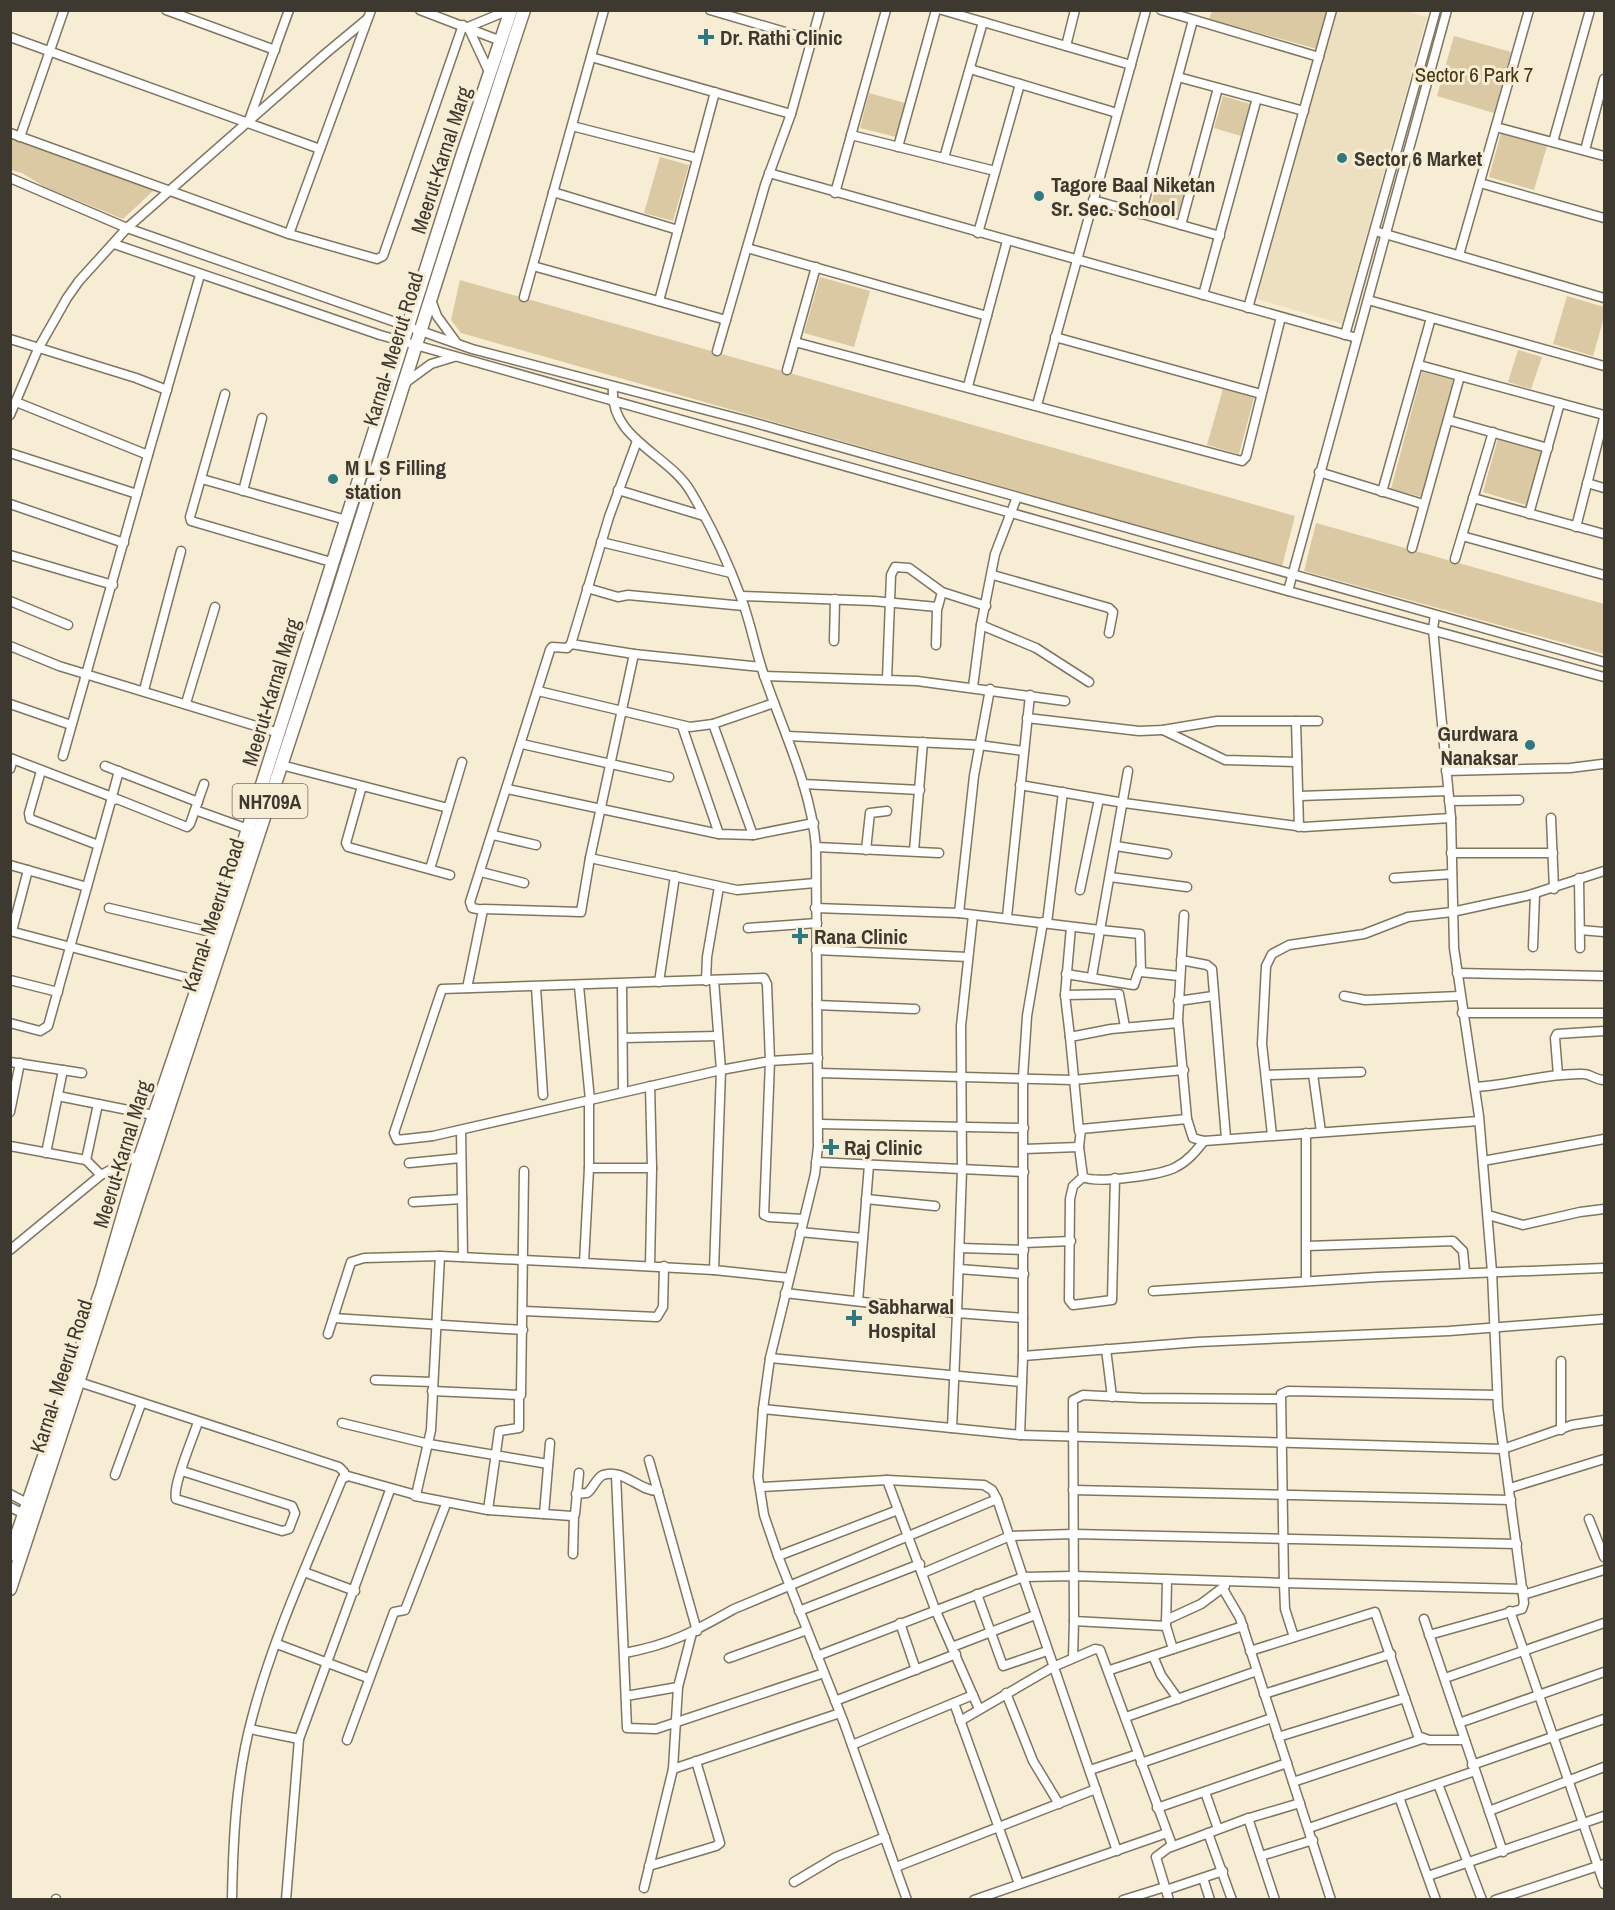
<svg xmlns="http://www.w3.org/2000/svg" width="1615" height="1910" viewBox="0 0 1615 1910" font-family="'Archivo Narrow',sans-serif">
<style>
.built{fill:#ede0c1}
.green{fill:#dac9a3}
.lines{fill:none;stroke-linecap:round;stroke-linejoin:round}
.minor-casing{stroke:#807660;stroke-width:11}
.highway-casing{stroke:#807660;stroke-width:15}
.minor{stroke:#fff;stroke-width:8}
.highway{stroke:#fff;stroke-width:12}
.poi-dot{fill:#307882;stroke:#f7edd4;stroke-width:2}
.labels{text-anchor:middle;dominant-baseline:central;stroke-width:6;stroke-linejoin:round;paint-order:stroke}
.shield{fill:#f7edd4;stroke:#766f61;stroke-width:1.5}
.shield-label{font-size:20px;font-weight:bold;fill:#3e3930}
.poi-label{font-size:21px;font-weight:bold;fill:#3e3930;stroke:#f7edd4;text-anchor:start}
.park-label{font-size:21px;fill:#463713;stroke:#f7edd4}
.street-label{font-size:21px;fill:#3e3930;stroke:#f7edd4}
</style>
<rect width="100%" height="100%" fill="#f7edd4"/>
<!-- built -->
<polygon class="built" points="1337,10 1405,11 1427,17 1342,324 1257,299"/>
<!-- green -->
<g class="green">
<polygon points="1212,11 1327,11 1317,49 1209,19"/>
<polygon points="1454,36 1511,52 1494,113 1437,96"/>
<polygon points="869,93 905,103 896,137 860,128"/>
<polygon points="1223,96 1250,104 1241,136 1214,128"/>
<polygon points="1501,133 1547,146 1534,190 1489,177"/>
<polygon points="11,138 154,190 123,219 45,187 22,173 11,170"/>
<polygon points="660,157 689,165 673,221 644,213"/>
<polygon points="1158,177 1187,185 1179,217 1150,210"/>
<polygon points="820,277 870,291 854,347 804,333"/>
<polygon points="460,280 1295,516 1282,566 461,333 451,320"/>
<polygon points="1567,296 1604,307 1604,317 1593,356 1553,344"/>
<polygon points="1518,350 1542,357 1531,389 1508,382"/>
<polygon points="1422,372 1453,380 1422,497 1391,489"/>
<polygon points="1223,389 1254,398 1239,454 1207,445"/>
<polygon points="1498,438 1542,451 1526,505 1483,492"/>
<polygon points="1316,523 1604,604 1604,654 1304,571"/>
</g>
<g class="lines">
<!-- minor casing -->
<g class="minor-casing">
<g id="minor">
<polyline points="166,10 275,50"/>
<polyline points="420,10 501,41"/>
<polyline points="710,10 812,40"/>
<polyline points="942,10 1131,65"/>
<polyline points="1161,10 1319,57"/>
<polyline points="10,37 320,149"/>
<polyline points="1066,46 1075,10"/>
<polyline points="591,57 791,114"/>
<polyline points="970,69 1117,113"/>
<polyline points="490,74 468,27 509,10"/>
<polyline points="1178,77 1304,111"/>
<polyline points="249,120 289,10"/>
<polyline points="572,126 697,158"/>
<polyline points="1496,127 1604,156"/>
<polyline points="10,133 289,234 377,259 383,256 463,25"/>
<polyline points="851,135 995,171"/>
<polyline points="20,137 64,10"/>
<polyline points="1553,142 1590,10"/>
<polyline points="898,147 936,10"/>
<polyline points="1585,150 1604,79"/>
<polyline points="944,158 983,22"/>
<polyline points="769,173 1357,338"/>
<polyline points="10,178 127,228 472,349 748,421 1604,662"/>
<polyline points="1480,183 1604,218"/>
<polyline points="553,192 678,230"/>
<polyline points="835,193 886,10"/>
<polyline points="1093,200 1220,236"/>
<polyline points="1141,214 1193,20"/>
<polyline points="1181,225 1218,88"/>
<polyline points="1375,231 1604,298"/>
<polyline points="978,233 1020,84"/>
<polyline points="289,234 371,10"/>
<polyline points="114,244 380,335 1288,591 1604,677"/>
<polyline points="747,248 987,316"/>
<polyline points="1459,255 1529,10"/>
<polyline points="533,266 726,320"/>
<polyline points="1203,295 1257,98"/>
<polyline points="524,297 604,10"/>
<polyline points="431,300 437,316 456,342"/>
<polyline points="1368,300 1604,366"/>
<polyline points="659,301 715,92"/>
<polyline points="1248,308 1332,10"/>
<polyline points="1345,335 1436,10"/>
<polyline points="1055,337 1261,394"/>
<polyline points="10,339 136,378 167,390"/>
<polyline points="795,342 1242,461 1246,457 1281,317"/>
<polyline points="717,351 765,185 791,114 820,10"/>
<polyline points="1419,365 1604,415"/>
<polyline points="787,370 816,267"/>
<polyline points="405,383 431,364 454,357"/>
<polyline points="968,386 1007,241"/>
<path d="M613 388C609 439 669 454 691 492 710 524 727 560 740 595 751 622 755 651 765 678 784 733 811 788 816 847L818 1146 815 1174 770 1358 763 1409 758 1477 764 1515 778 1556 844 1723 907 1900"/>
<polyline points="225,394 190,517 191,521 331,562"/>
<polyline points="16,402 148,455 200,275"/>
<polyline points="1037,405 1146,10"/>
<polyline points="10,415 38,349 67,298 79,281 127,228 325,54 367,19"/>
<polyline points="1448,420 1548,448"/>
<polyline points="10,453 137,494"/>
<polyline points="1319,472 1423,504"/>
<polyline points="202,479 346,520"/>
<polyline points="1587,483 1604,488"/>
<polyline points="618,490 704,516"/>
<polyline points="243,491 262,418"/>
<polyline points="1382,492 1431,318"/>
<polyline points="1473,498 1604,534"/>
<polyline points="10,504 124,543"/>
<polyline points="1529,514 1560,403"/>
<polyline points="1576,527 1604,418"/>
<polyline points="1462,536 1604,575"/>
<polyline points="601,542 731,573"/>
<polyline points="1412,548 1460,376"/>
<polyline points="10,555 113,585"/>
<polyline points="1455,559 1493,432"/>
<polyline points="993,575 1109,608 1113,612 1109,633"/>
<polyline points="587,588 618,597 628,595 744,606"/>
<polyline points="1288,591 1447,10"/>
<polyline points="741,596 874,601 937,607"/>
<polyline points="10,601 68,625"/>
<polyline points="981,625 1036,648 1089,682"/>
<polyline points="834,641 835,599"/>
<polyline points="571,644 634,654 761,667"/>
<polyline points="936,645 937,610 942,592"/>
<polyline points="10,646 59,666 279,733"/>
<polyline points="634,654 590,858 737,890 815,883"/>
<polyline points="764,676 917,681 1065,701"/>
<polyline points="887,679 891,575 895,567 909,568 942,592 986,606"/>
<polyline points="973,687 981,625 995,554 1017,497"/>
<polyline points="144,690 181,551"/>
<polyline points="538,691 690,727 713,724 774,703"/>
<polyline points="186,703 215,607"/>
<polyline points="10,704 71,725"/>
<polyline points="1027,718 1139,731 1163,730 1217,721 1318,721"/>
<polyline points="1296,721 1299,827"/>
<polyline points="713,724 753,835"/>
<polyline points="682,726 719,834 753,835 814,823"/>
<polyline points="1163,730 1225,760 1297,762"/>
<polyline points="787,736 979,745 1024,751"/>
<polyline points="522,744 669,777"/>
<polyline points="63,756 148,455"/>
<polyline points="10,758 112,797"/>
<polyline points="281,765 448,808"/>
<polyline points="105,766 198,802"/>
<polyline points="10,769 13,759"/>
<polyline points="41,771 29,813 30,819 98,845"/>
<polyline points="1128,771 1100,930 1140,934 1141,972 1179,976"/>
<polyline points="1446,771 1570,768 1602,764"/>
<polyline points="803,784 920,790"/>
<polyline points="1020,785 1124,803 1304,827 1451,818"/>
<polyline points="362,786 346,843 348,847 450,875"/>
<polyline points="507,789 719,834"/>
<polyline points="1299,796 1448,791"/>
<polyline points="111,800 119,771"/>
<polyline points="1449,801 1519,800"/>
<polyline points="195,810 248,829"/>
<polyline points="1551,818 1554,889"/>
<polyline points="493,835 536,845"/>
<polyline points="1116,846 1167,854"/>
<polyline points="816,847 939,853"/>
<polyline points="866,850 870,813 887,811"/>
<polyline points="914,851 923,742"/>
<polyline points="1451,853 1553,853"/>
<polyline points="10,865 87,887"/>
<polyline points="430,869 462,762"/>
<polyline points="481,872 524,883"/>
<polyline points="1110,877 1187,887"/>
<polyline points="1394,878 1452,874"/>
<polyline points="1579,878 1580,948"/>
<polyline points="1080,890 1099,799"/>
<polyline points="109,908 215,933"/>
<polyline points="815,908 959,913 1100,930 1092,976"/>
<polyline points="483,909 581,912 590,858"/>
<polyline points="959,913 974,776 990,689"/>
<polyline points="973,915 961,1026 962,1169 957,1313 1023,1318"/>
<polyline points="1184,915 1178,1020 1187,1119 1193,1138 1204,1141 1479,1121"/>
<polyline points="1007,917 1030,695"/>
<polyline points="1043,922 1027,1016 1023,1077 1023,1356 1198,1342 1449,1331 1604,1319"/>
<polyline points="1047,923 1063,792"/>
<polyline points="748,928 817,923"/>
<polyline points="1580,930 1604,932"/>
<polyline points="10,931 200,981"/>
<polyline points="12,931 28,870"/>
<polyline points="1533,947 1535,894"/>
<polyline points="816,950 968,957"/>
<polyline points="1181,960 1207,965 1212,969 1226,1138"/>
<polyline points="1457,973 1604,976"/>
<polyline points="1066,974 1134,985 1139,970"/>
<polyline points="10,980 58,992"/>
<polyline points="706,981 707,957 719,887"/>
<polyline points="659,982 675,876"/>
<polyline points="622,984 623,1092"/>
<polyline points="579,986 590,1100 433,1136 397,1140 394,1133 442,989 764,978 767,984 770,1061 721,1070 714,980"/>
<polyline points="536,987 543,1095"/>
<polyline points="467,988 483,910 472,908 470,902 550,650 552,647 567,648 571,644 609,517 637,441"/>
<polyline points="1065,995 1119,994 1125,1027"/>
<polyline points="1344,996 1365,1000 1460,996"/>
<polyline points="1178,1001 1213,996"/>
<polyline points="817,1005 915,1009"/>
<polyline points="1462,1013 1604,1013"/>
<polyline points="10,1023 40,1031 48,1026 111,801 117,799 187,827 190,824 204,784"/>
<polyline points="1070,1037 1065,995 1071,927"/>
<polyline points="623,1038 718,1036"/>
<polyline points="10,1062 82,1073"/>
<polyline points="819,1073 1073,1080 1184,1070"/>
<polyline points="1313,1074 1321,1132"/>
<polyline points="1266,1075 1361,1072"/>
<polyline points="1558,1075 1555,1038 1557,1034 1604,1031"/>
<path d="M1475 1087C1511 1085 1547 1073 1583 1074 1591 1074 1595 1080 1604 1080"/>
<polyline points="58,1096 153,1115"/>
<polyline points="590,1100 721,1070 714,1270"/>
<polyline points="589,1101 589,1168 652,1168 650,1086"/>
<polyline points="10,1112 20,1063"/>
<path d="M1187 1119 1081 1129 1079 1147 1083 1177C1096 1184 1162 1175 1176 1167 1188 1161 1196 1151 1204 1141"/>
<polyline points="819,1124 1024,1128"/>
<polyline points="461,1130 463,1257"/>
<polyline points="1079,1131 1070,1037 1111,1029 1178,1023"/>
<polyline points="1306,1133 1306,1281"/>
<polyline points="1272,1135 1262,1044 1266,966 1272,954 1289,945 1364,934 1408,917 1452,912 1526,896 1604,871"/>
<polyline points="10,1146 86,1160 101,1175"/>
<polyline points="1024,1149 1079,1147"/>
<polyline points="46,1153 63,1070"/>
<polyline points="86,1160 98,1104"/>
<polyline points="1483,1161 1604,1139"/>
<polyline points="816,1162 1024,1172"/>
<polyline points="409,1163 461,1158"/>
<polyline points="589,1168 584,1263 714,1270 789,1278"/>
<polyline points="1083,1177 1073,1186 1070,1199 1069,1300 1073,1305 1112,1300 1115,1178"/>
<polyline points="866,1199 935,1206"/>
<polyline points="413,1202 462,1199"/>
<polyline points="1488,1215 1523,1225 1580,1212 1604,1209"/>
<polyline points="803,1219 769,1217 764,1215 770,1061 818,1058"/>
<polyline points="800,1232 863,1238"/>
<polyline points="1024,1243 1071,1241"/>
<polyline points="1307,1246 1453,1241 1463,1251 1465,1273"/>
<polyline points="960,1248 1024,1250"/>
<polyline points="10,1250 101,1175 134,1157 152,1161"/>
<polyline points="650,1266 652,1168"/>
<polyline points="959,1269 1024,1274"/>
<polyline points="1153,1291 1377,1277 1604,1268"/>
<polyline points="785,1293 957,1313 952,1428"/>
<polyline points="858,1301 869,1165"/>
<polyline points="524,1311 657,1317 663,1307 664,1266"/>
<polyline points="333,1318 523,1330"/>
<polyline points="328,1334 351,1262 364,1258 440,1256"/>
<polyline points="1106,1349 1112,1397"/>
<polyline points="1023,1356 1020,1435 1503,1449 1572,1425 1604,1420"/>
<polyline points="770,1358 1022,1382"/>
<polyline points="375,1380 433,1382"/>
<polyline points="79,1382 339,1467 344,1472 344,1477"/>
<polyline points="432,1391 521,1395 524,1171"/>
<polyline points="1497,1395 1288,1391 1281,1394 1284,1583 1523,1589"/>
<polyline points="763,1409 1020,1435"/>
<polyline points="342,1423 429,1444 548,1464"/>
<polyline points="1561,1430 1561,1361"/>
<polyline points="649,1460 697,1631"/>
<path d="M182 1471 292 1506 295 1513 289 1529 282 1531 176 1499C172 1486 193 1438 198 1422"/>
<polyline points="115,1475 141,1404"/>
<polyline points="616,1475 627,1728 656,1729 824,1673"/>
<polyline points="887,1480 935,1609 979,1709"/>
<polyline points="760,1487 887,1480 984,1485 992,1490 997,1499 1023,1577 1074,1576 1284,1583 1285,1609 1294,1637"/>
<polyline points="1510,1488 1604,1459"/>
<polyline points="1073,1490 1511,1500"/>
<polyline points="10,1494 31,1505"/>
<path d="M576 1494 587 1493C593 1489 596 1478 603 1475 623 1468 639 1491 658 1491"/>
<polyline points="415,1496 488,1510 572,1516 575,1514 579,1473"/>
<polyline points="10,1507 28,1516"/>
<polyline points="488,1510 499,1431 519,1428 519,1397"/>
<polyline points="544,1514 550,1443"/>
<polyline points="1589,1519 1604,1557"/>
<polyline points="573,1554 574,1516"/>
<polyline points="778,1556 898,1510"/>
<polyline points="304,1572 355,1591"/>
<polyline points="923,1573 1010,1536 1073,1534 1517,1544"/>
<polyline points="1167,1580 1166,1626 1173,1649"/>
<polyline points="1223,1589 1240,1618 1331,1900"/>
<polyline points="977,1594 1003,1666 1047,1651"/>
<polyline points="1523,1595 1604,1570"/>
<polyline points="799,1611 920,1564"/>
<polyline points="1510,1611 1604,1884"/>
<polyline points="1424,1619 1503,1852"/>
<polyline points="1166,1620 1201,1604 1225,1586"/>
<polyline points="900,1623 916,1670"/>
<polyline points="1166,1626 1074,1621 1073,1400 1083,1395 1141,1398 1280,1399"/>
<polyline points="1429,1635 1522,1609 1524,1603 1498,1408 1492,1272 1479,1116 1454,948 1451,818 1433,629 1435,615"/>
<polyline points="277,1644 368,1678"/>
<polyline points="952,1647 1035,1615"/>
<polyline points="1250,1651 1375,1612 1418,1736 1429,1740 1465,1740"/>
<path d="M625 1653C672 1644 693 1632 734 1609L997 1499"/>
<polyline points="817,1656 1023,1577 1117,1851"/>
<polyline points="1153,1656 1161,1675 1178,1699"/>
<polyline points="729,1658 807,1630"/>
<polyline points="1073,1658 1074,1621"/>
<polyline points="1110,1670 1243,1626"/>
<polyline points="1445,1678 1604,1623"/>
<polyline points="1006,1693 1033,1761 1059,1804"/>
<polyline points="1264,1694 1391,1654"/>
<polyline points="626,1696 678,1687"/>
<polyline points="835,1701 956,1654"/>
<polyline points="954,1703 1019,1884"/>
<polyline points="1126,1717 1257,1671"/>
<polyline points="960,1721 1053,1667 1095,1649 1100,1650 1172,1845 1156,1857 1169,1900"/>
<polyline points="1459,1723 1604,1672"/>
<polyline points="250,1729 299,1739"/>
<polyline points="1278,1737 1405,1698"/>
<polyline points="347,1740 394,1612 405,1610 446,1504"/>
<polyline points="852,1745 973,1695"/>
<polyline points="1141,1763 1272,1718"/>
<polyline points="1472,1765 1604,1719"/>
<polyline points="673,1769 840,1713"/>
<polyline points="1090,1770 1138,1754"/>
<polyline points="1293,1782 1422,1739"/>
<polyline points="1438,1784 1482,1900"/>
<polyline points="1205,1792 1218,1829"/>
<polyline points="1399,1797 1436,1900"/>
<polyline points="1157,1808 1287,1763"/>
<polyline points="1489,1811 1604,1767"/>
<polyline points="1248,1818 1275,1900"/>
<polyline points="1309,1828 1475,1771"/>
<polyline points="1208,1833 1232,1900"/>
<polyline points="1171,1847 1246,1819 1300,1803"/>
<polyline points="1261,1856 1313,1840"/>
<polyline points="649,1866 716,1846 720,1843 696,1761"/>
<polyline points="896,1867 1096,1789"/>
<polyline points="1428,1876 1604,1816"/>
<polyline points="1203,1878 1210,1900"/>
<polyline points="794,1882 836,1857 885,1837"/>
<polyline points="644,1888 673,1769 678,1687 692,1633"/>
<polyline points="1166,1890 1223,1871"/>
<polyline points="56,1899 56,1900"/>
<path d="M232 1900C233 1839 236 1777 252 1718 273 1637 310 1558 342 1479L348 1476 416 1495 431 1430 440 1256 584 1263"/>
<polyline points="286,1900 299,1739 390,1490"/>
<polyline points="974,1900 1167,1833"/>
<polyline points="1123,1900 1165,1887"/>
<polyline points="1495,1900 1604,1864"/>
</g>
</g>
<!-- highway casing -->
<g class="highway-casing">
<g id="highway">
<polyline points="10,1555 102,1288 140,1157 196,992 462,156 511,10"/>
<path d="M10 1589C118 1265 226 940 331 614 395 413 457 211 524 10"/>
</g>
</g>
<!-- minor -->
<use href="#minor" class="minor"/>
<!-- highway -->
<use href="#highway" class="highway"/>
</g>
<!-- markers -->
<g class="poi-dot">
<path d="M703 28h6v6h6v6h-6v6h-6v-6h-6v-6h6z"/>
<circle cx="1342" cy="158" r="6"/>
<circle cx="1039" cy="196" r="6"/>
<circle cx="333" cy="479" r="6"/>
<circle cx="1530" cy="745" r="6"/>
<path d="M797 927h6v6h6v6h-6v6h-6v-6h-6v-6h6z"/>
<path d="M828 1138h6v6h6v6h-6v6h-6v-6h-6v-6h6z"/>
<path d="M851 1309h6v6h6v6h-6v6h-6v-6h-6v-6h6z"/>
</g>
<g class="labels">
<!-- shield labels -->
<rect class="shield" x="232.5" y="784" width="75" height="34" rx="4.5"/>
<g class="shield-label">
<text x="270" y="801">NH709A</text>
</g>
<!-- poi labels -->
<g class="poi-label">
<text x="720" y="37">Dr. Rathi Clinic</text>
<text x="1354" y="158">Sector 6 Market</text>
<text x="1051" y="184">Tagore Baal Niketan<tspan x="1051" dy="24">Sr. Sec. School</tspan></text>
<text x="345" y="467">M L S Filling<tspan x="345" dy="24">station</tspan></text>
<text x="1518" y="733" text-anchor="end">Gurdwara<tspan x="1518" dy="24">Nanaksar</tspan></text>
<text x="814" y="936">Rana Clinic</text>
<text x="844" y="1147">Raj Clinic</text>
<text x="868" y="1306">Sabharwal<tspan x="868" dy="24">Hospital</tspan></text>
</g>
<!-- park labels -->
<g class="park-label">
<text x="1474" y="74">Sector 6 Park 7</text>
</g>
<!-- street labels -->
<g class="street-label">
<text transform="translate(441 160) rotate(-72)">Meerut-Karnal Marg</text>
<text transform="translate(393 349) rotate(-73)">Karnal- Meerut Road</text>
<text transform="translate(271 692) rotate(-73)">Meerut-Karnal Marg</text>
<text transform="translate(213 915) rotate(-72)">Karnal- Meerut Road</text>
<text transform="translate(122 1154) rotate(-73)">Meerut-Karnal Marg</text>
<text transform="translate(61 1376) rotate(-72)">Karnal- Meerut Road</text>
</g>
</g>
<!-- border -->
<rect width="1615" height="1910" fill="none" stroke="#3e3930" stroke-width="24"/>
</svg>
